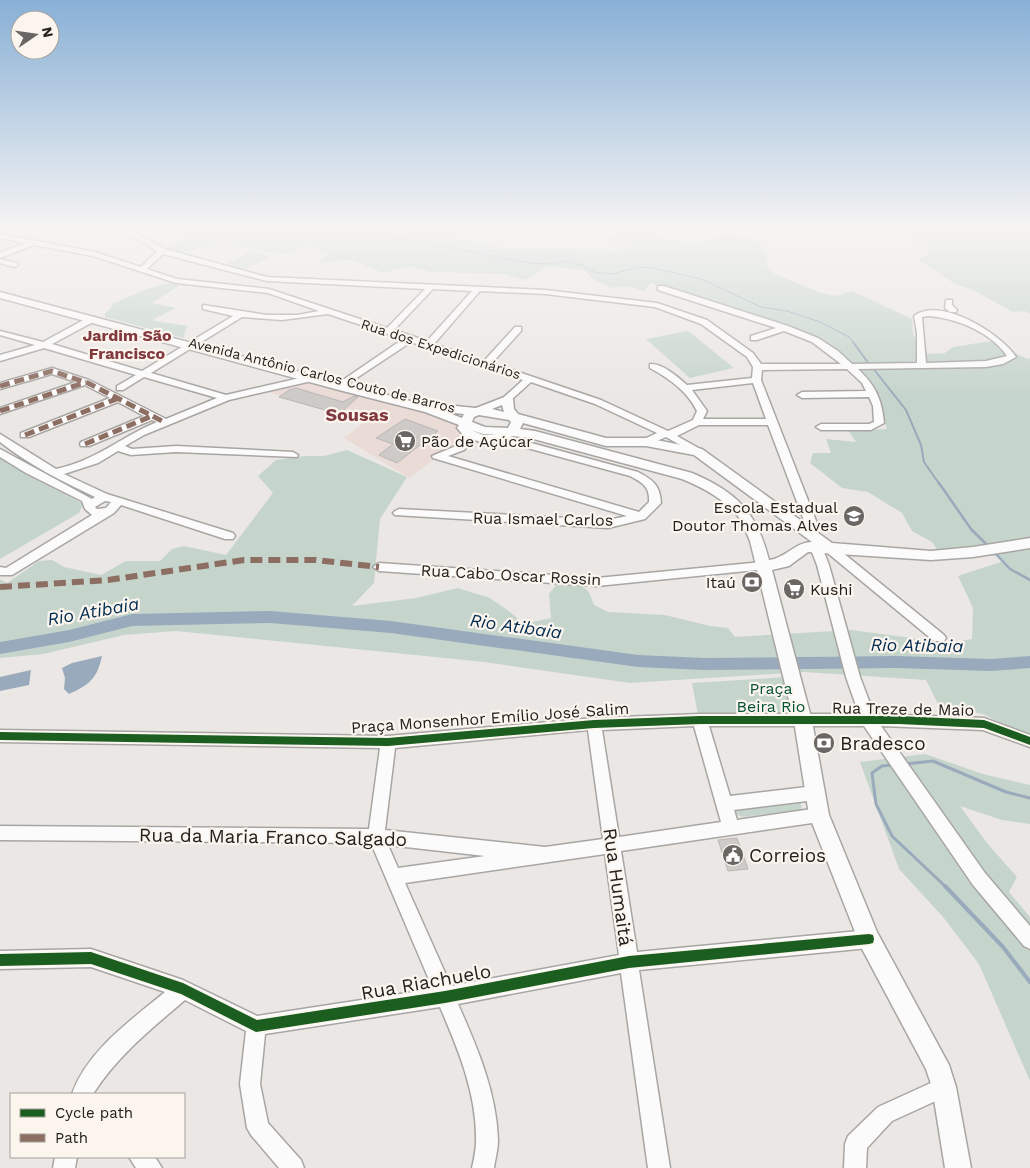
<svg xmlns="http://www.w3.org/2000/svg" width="1030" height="1168" viewBox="0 0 1030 1168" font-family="'Work Sans',sans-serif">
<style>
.commercial{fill:#ebdbd7}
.green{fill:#c6d5cc}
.water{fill:#99aabc}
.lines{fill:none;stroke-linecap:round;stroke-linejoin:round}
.stream-far4{stroke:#99aabc;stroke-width:1}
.stream-far3{stroke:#99aabc;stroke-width:2}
.stream-far2{stroke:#99aabc;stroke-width:2.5}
.stream-far1{stroke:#99aabc;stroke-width:3}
.stream{stroke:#99aabc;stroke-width:4}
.river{fill:#99aabc;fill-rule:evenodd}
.building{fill:#cecac8;stroke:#bab7b4}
.minor-casing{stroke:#a8a6a3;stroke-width:3}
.major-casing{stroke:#a8a6a3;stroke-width:3}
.minor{fill:#fcfbfb;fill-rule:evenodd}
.major{fill:#fcfbfb;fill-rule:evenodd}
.quiet-far1{stroke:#8d6e63;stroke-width:5;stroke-dasharray:10 5;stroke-linecap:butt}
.quiet{stroke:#8d6e63;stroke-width:6;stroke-dasharray:12 6;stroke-linecap:butt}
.cycleway-casing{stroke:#fbf5ee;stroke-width:3}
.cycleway{fill:#1b5e20;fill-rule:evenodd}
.labels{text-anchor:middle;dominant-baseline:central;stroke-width:4.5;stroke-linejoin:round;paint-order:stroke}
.far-street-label{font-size:14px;fill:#23201e;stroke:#fbf5ee}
.far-quarter-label{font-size:16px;font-weight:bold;fill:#833a3e;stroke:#fbf5ee}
.poi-label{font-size:16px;fill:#23201e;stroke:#fbf5ee;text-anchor:start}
.street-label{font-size:16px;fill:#23201e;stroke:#fbf5ee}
.park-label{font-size:16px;fill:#065238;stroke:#fbf5ee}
.far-district-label{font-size:18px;font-weight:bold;fill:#833a3e;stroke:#fbf5ee}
.water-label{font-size:18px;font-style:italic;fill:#022c51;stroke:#fbf5ee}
.near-poi-label{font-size:19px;fill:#23201e;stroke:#fbf5ee;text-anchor:start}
.near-street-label{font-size:19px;fill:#23201e;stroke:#fbf5ee}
</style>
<rect width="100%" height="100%" fill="#ebe7e4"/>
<!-- commercial -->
<polygon class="commercial" points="313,379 456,420 461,434 456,443 409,478 344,438 365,422 265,391"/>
<!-- green -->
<g class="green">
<polygon points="184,230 458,230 449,235 503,248 615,251 639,249 605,239 627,230 637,230 696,245 720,234 755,238 768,255 766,264 775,274 821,293 836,296 852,291 912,319 913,335 928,354 945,353 953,347 991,341 1027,359 1030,358 1030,737 983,714 939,706 926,680 804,672 630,683 484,662 176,631 124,635 43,654 0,658 0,579 7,583 39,561 52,560 64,567 101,575 126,561 160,561 172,549 184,546 226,555 273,493 258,476 276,460 304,456 324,456 347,450 407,477 380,519 374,583 352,606 416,598 458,588 490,598 510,612 524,624 551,618 549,594 557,584 580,584 589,592 594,605 608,612 665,615 710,626 728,628 735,637 851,630 950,643 972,639 973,608 958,576 1004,561 996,556 938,551 932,542 912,531 902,513 868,492 842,488 810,463 813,453 831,453 826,439 856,442 849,431 887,429 877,397 818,340 678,291 651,283 644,291 628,286 611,288 593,279 584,270 547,266 525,280 504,274 432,272 408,266 383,273 353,260 316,262 328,255 308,246 284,254 222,244 190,251 175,253 167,250 184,238"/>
<polygon points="905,230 988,232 989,230 1030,230 1030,314 1025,311 1013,312 973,290 955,284 918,259 930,254 926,245 902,236"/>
<polygon points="251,251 270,256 243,271 223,266"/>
<polygon points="170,283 179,286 152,303 176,308 154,319 155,321 188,326 185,331 184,338 105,317 105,313 111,308 112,304 149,288"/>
<polygon points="688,331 734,368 690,378 646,339"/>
<polygon points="0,458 83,504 79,513 0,559"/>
<polygon points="786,677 797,716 698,715 692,683"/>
<polygon points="925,754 983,774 1030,785 1030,824 1002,820 960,806 987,843 1017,877 1009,892 1030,917 1030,1081 979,964 943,917 899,869 860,762"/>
<polygon points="800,799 802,810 742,817 732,812 740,807"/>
</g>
<!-- water -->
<g class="water">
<path d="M102 656C97 679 89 685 69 694L64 689 65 678 62 668 72 663Z"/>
<polygon points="31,670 29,685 0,691 0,677"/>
</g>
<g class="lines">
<!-- stream-far4 -->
<polyline class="stream-far4" points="342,230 352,235 393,237 530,263 549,264 565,261 582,265 594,272 612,274 638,267 653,268 701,279 761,307 787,311 820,322 849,337 854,343"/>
<!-- stream-far3 -->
<g class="stream-far3">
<polyline points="853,342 869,364"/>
<polyline points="872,367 906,410 921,445 924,462 940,485"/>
</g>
<!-- stream-far2 -->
<g class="stream-far2">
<polyline points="939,483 971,529 987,545"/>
<polyline points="996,554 1010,569 1030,580"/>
</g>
<!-- stream-far1 -->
<g class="stream-far1">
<polyline points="905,764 933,761 1006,792 1030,798"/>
<polyline points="892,765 882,766 872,773 876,804 892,836 946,887"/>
</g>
<!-- stream -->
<polyline class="stream" points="945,886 1003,947 1030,982"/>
<!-- river -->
<polygon class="river" points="270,611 391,621 638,655 704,658 897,656 991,659 1030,656 1030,668 991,671 897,668 704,670 638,667 391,633 270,623 132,626 69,642 0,654 0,642 69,630 132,614"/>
</g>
<!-- building -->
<g class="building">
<polygon points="296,388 343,402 354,396 358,397 339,414 279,397 289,390"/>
<polygon points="405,419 438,431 397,463 379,455 393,444 376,438"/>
<polygon points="737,838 748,869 728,871 718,840"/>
</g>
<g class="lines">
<!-- minor casing -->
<g class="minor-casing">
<g id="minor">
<path d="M123 230H131L165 249 267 277 545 290 657 303 707 320 753 353 761 364H841L812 342 784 331 757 340H751V336L776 328 658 290V286H664L788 326 818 338 838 351 852 364 917 363V333L914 316C941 296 1001 334 1016 357L1003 364 986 367 858 369C875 385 882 399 884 423L871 430H821L816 427 821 424H869L874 422 873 406 869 397 802 398 797 395 802 392 866 391 862 383 847 369 762 370 761 380 818 526 816 529 800 532 794 528 796 525 805 523 768 425H699L677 436 702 450 703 452 698 455 666 437 650 444H642L641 442 642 440 657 433 595 404 531 382 510 401H504V397L523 380 411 342 346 385 343 384V380L403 339 328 314 282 320 242 317 151 373 226 395 313 375 318 378 316 380 229 400 144 435 125 446 132 449 176 446 293 452 298 455 297 457 176 452 131 455 118 451 98 463 64 474 107 494 233 533 235 536 233 539H225L121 505 114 513 12 575H0V567L6 568 92 515 85 509 82 501 26 473 0 457V449L92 499 95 497C62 481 29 465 0 442V434L56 469C95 461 121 437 157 422L152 420 89 446H81L80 444 81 442 144 416 118 402 29 437H21V433L110 398 85 385 0 414V408L76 382 52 374 0 389V383L52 368 89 380 166 419 217 398 144 377 123 390H117V386L136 375 44 348 0 361V355L35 345 0 335V331L43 342 89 317H95V321L52 344 142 371 233 316 203 309V305L267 315H297L319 311 268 293 176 283 93 256 34 245 0 258V253L25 243 0 238V234L95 252 141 267 157 251ZM163 254 267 281 425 289 387 328 269 289 177 279 147 269ZM433 289 472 291 427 341 394 330ZM480 291 545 294 655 307 701 324 747 357 753 367 752 378 687 385C678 377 662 363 650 364V368C670 379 687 391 697 411L693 420 668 431 601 400 492 363 521 331V327H515L484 361 434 344ZM928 316C956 318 991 332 1007 356L986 361 926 363 922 317ZM753 383 766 419H703L707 411 692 390ZM105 501 111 502 106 508 97 509 95 507Z"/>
<polygon points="0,259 17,263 18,265 14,267 0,263"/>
<polygon points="946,300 952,300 952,305 957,310 956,312 950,312 945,308"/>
<path d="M471 434 476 437 464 450 448 456 639 512 649 502C650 487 643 483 630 476L498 440V436L502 435 638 472C653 480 660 485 661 503L645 519 608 528 395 515 393 513 395 511 399 509 608 520 627 516 433 458 432 456 456 446 467 435Z"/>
<path d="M816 543 822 547 829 565 860 677 874 714 984 718 1030 735V747L983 730 881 726 985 873 1030 926V949L1024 946 973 885 864 726H709L730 796 815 786 821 788 823 793 821 798 815 800 734 810 737 820 819 808 825 810 827 815 825 820 819 822 621 851 637 952 869 930 875 933 878 939 875 945 869 948 639 970 670 1168H648L621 973 458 1004C477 1047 497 1093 498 1141 498 1150 495 1159 494 1168H472C474 1159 476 1150 476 1141 477 1094 458 1049 440 1007L265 1034 260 1084 268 1123 301 1160 304 1168H279L251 1135 247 1128 240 1084 246 1031 185 1000C151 1029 117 1056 93 1094H72C87 1051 130 1021 165 992L91 967 0 969V951L91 949 183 980 257 1016 433 989 371 843 0 840V826L369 829 380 748 0 742V730L388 736 594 718 700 714H859L846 677 817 565 810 547ZM694 726 721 822 619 837 602 730ZM588 730 603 839 545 847 385 830 395 748ZM388 845 485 856 398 868ZM605 854 619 955 451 986 405 883Z"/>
<polygon points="828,543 832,544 944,635 946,638 944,641 934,641 824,550 822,547"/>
<polygon points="762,562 766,563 768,566 766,569 597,586 379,571 373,567 379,563 597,578"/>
<polygon points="944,1077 951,1080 954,1087 951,1094 892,1121 867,1148 866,1168 844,1168 845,1144 848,1136 878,1107"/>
<polygon points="55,1157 77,1157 75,1168 53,1168"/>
<polygon points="129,1157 155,1157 162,1168 136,1168"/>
</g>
</g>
<!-- major casing -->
<g class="major-casing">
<path id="major" d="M0 292 440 409 441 406 445 405 476 408 507 396 513 399 514 409 518 414 606 438H646L702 449 832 543 931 551 973 547 1030 538V548L973 557 931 560 808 552 789 566 772 570 812 721 829 815 877 932 949 1065 956 1087 971 1168H945L932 1087 926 1069 861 947 809 815 794 721 750 541C747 534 744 526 740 519 728 501 702 487 682 479L530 438 513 436 501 441 483 443 464 436 457 428 459 425 425 412 339 390 0 298ZM502 405 504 412 492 409ZM446 412 464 414 462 418ZM479 415 509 420 511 422 508 428 485 427 472 422 474 417ZM523 423 606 446H646L694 455 812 542C795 542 786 558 769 560 757 513 737 492 692 473L535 431 520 429ZM471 430 483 434 497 435H483Z"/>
</g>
<!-- minor -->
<use href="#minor" class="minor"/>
<!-- major -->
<use href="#major" class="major"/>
<!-- quiet-far1 -->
<g class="quiet-far1">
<polyline points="0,386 52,371 88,383 164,422"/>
<polyline points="0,411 86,382"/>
<polyline points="25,435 119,398"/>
<polyline points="85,444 152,416"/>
</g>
<!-- quiet -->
<polyline class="quiet" points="0,587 108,580 244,560 316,560 379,567"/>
<!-- cycleway casing -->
<g class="cycleway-casing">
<g id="cycleway">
<polygon points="700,716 899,716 984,720 1030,737 1030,745 984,728 899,724 700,724 594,728 388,746 0,740 0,732 388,738 594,720"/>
<polygon points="869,934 873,935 874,939 873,943 869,944 629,968 445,1003 256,1032 181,994 91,964 0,966 0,954 91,952 183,983 257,1020 445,991 629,956"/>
</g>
</g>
<!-- cycleway -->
<use href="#cycleway" class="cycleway"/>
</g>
<!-- sky -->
<linearGradient id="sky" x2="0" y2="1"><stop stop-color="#88b0d6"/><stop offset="0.58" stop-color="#f6f4f3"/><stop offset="1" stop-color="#f6f4f3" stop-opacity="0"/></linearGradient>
<rect width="1030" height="394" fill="url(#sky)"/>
<!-- icons -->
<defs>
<g id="supermarket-disc" transform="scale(1.125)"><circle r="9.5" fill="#696663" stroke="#fbf5ee"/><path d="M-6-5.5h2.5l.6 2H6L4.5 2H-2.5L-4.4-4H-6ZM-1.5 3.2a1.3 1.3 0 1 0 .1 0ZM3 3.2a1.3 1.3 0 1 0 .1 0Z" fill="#fff"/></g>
<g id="school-disc" transform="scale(1.125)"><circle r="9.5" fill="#696663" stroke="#fbf5ee"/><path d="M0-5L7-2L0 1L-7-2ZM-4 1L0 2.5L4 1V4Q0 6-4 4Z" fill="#fff"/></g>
<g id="bank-disc" transform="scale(1.125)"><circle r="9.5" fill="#696663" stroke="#fbf5ee"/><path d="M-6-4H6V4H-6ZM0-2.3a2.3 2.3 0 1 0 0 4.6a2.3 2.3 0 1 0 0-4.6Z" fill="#fff"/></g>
<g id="civic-disc" transform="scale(1.125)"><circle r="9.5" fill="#696663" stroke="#fbf5ee"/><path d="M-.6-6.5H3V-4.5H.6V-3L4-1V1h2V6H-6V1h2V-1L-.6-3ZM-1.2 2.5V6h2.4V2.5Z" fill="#fff"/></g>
</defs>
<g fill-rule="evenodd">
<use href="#supermarket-disc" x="405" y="441"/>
<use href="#school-disc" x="854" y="516"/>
<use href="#bank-disc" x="752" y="582"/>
<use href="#supermarket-disc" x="794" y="589"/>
<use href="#bank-disc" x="824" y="743"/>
<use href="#civic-disc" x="733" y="855"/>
</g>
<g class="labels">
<!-- far-street labels -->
<g class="far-street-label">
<text transform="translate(441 349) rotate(18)">Rua dos Expedicionários</text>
<text transform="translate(322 375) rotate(14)">Avenida Antônio Carlos Couto de Barros</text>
</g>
<!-- far-quarter labels -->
<g class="far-quarter-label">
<text x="127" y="335">Jardim São<tspan x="127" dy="18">Francisco</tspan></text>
</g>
<!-- poi labels -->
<g class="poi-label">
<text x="421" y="441">Pão de Açúcar</text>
<text x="838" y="507" text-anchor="end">Escola Estadual<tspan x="838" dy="18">Doutor Thomas Alves</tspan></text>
<text x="736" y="582" text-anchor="end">Itaú</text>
<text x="810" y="589">Kushi</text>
</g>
<!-- street labels -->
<g class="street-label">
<text transform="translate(543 519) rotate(1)">Rua Ismael Carlos</text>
<text transform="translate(511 575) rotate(3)">Rua Cabo Oscar Rossin</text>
<text transform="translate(903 709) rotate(1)">Rua Treze de Maio</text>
<text transform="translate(490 718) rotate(-4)">Praça Monsenhor Emílio José Salim</text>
</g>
<!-- park labels -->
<g class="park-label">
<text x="771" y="688">Praça<tspan x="771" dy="18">Beira Rio</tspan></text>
</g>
<!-- far-district labels -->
<g class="far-district-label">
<text x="357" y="414">Sousas</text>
</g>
<!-- water labels -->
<g class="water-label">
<text transform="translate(93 611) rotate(-10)">Rio Atibaia</text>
<text transform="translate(516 626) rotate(8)">Rio Atibaia</text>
<text transform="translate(917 645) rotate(1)">Rio Atibaia</text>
</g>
<!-- near-poi labels -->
<g class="near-poi-label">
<text x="840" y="743">Bradesco</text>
<text x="749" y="855">Correios</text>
</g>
<!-- near-street labels -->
<g class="near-street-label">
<text transform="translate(273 837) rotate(1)">Rua da Maria Franco Salgado</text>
<text transform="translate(618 887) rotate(82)">Rua Humaitá</text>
<text transform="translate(426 982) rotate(-10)">Rua Riachuelo</text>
</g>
</g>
<!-- legend -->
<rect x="10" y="1093" width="175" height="65" fill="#fbf5ee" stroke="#a5a09b"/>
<rect x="20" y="1109" width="25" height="8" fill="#1b5e20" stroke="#a5a09b"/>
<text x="55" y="1118" font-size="15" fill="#23201e">Cycle path</text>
<rect x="20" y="1134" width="25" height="8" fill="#8d6e63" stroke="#a5a09b"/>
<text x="55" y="1143" font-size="15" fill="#23201e">Path</text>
<!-- north arrow -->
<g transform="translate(35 35) rotate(77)"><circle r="24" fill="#fbf5ee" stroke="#a5a09b"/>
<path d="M0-4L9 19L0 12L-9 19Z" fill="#696663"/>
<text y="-8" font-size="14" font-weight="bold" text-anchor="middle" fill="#23201e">N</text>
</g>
</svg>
